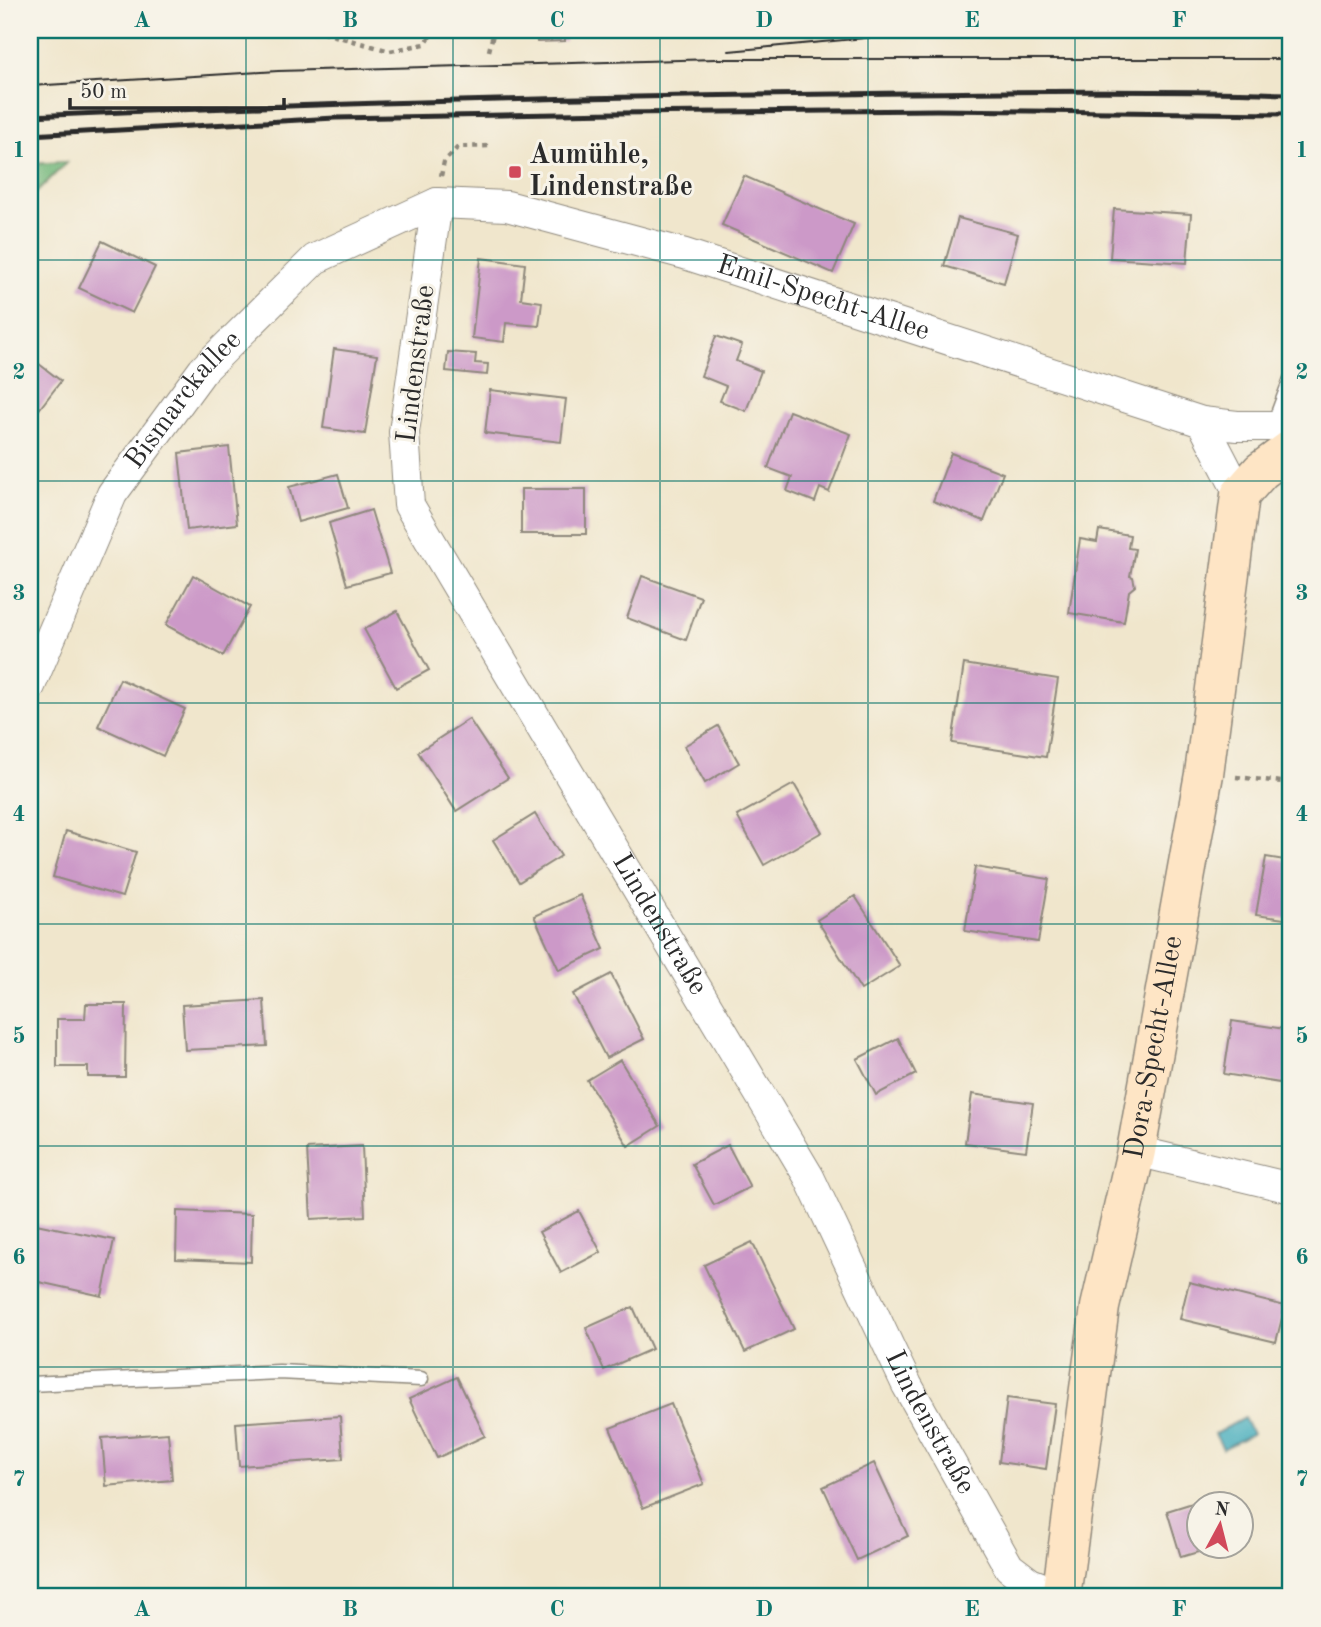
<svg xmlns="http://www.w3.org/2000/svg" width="1321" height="1627" viewBox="0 0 1321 1627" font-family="'Old Standard TT',serif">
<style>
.forest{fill:#75b87c;stroke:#507254;stroke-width:2}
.water{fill:#3caabb;stroke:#346a73;stroke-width:2}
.building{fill:#cc99c8}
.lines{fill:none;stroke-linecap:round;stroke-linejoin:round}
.lane-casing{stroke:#8e887c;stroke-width:17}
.street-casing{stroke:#8e887c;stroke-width:32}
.secondary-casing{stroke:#8e887c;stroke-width:41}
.path{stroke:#8e887c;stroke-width:4.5;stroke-dasharray:5 5;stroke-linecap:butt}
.lane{stroke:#fff;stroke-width:14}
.street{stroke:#fff;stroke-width:30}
.secondary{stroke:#fee5c5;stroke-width:38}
.tram{stroke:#2b2b2b;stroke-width:2}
.rail{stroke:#2b2b2b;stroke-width:5}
.grid{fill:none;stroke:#0f766e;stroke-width:2;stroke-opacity:0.55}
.poi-dot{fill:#d1495b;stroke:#f7f3e8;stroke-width:2.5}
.labels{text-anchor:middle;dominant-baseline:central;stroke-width:6;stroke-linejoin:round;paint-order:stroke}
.poi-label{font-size:28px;font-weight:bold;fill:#2b2b2b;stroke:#f7f3e8;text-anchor:start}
.street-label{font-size:28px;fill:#2b2b2b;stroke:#f7f3e8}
.neatline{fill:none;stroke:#0f766e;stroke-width:2.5}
.grid-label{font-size:23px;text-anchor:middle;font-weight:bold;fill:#0f766e}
</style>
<rect width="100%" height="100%" fill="#f7f3e8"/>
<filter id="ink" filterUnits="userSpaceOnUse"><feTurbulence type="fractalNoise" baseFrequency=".0143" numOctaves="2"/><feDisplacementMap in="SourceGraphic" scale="14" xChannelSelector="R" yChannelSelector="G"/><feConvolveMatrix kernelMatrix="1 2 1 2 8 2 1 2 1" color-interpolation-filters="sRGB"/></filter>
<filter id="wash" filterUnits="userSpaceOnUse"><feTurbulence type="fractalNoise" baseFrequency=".00686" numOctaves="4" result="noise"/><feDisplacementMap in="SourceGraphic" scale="28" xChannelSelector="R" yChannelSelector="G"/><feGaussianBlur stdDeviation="1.57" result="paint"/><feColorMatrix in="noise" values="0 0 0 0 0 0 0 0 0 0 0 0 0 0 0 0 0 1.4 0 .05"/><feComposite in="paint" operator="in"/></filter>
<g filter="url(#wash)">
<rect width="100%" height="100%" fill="#f0e6cc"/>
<!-- forest -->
<polygon class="forest" points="67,162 30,199 30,164"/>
<!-- water -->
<polygon class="water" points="1244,1418 1252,1434 1223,1449 1215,1434"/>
<g id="blocks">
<!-- building -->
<g class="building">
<polygon points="536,30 565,30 565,41 537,42"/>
<polygon points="744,176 854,224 833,273 722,225"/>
<polygon points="1114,209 1191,214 1187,263 1110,258"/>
<polygon points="958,218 1018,234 1004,283 944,266"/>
<polygon points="102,241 155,267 132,313 79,288"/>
<polygon points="481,258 525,264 521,299 542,302 539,326 506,323 504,342 472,338"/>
<polygon points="716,336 742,345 736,361 761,371 746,411 720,401 726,386 701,376"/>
<polygon points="334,349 377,355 365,434 323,428"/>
<polygon points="448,352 476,354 475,363 488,364 487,375 446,371"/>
<polygon points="30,357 61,381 30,421"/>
<polygon points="490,390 566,399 561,442 485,433"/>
<polygon points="789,411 851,434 829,492 820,488 815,502 787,491 792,477 768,468"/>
<polygon points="229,447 237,524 187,530 179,453"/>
<polygon points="951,453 1003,473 984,521 933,501"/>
<polygon points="338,474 348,508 298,522 289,487"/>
<rect x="521" y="489" width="65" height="45"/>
<polygon points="371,510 390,573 347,585 329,523"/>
<polygon points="1099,530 1130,535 1128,548 1135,549 1130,576 1133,577 1135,586 1129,591 1124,622 1069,613 1080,539 1097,542"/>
<polygon points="193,575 250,607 223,656 166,625"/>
<polygon points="642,576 701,597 686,640 627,618"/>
<polygon points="397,611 429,670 396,688 364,629"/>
<polygon points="964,664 1058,679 1046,757 952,743"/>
<polygon points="120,679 185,709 163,756 98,726"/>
<polygon points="469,719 508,778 456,811 418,752"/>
<polygon points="718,726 739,763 705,783 684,746"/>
<polygon points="794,784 822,832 764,865 737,816"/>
<polygon points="535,814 561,856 519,882 493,840"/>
<polygon points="66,831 136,852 122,897 53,877"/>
<polygon points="1266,857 1291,861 1291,920 1256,915"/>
<polygon points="975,867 1049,879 1038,942 965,931"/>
<polygon points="580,895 604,949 559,970 534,916"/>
<polygon points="855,896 900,966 861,990 817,920"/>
<polygon points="611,974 644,1039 606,1058 573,994"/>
<polygon points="264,1000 267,1046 185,1050 182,1005"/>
<polygon points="86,1004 126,1004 125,1077 88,1077 88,1067 57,1067 57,1019 85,1019"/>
<polygon points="1232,1021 1291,1030 1291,1054 1286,1084 1224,1074"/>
<polygon points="898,1038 916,1074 876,1095 857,1059"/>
<polygon points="620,1060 660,1126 628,1146 587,1080"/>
<polygon points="972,1094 1033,1103 1026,1151 965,1143"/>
<polygon points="728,1145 750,1187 714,1205 692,1164"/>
<polygon points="362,1146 365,1216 311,1219 307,1149"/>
<polygon points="177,1211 252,1214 251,1262 176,1259"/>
<polygon points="579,1211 601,1252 561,1273 539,1232"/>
<polygon points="36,1224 114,1240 102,1296 30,1280 30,1252"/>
<polygon points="752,1242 794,1329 745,1352 704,1265"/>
<polygon points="1189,1282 1285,1306 1276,1342 1180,1319"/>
<polygon points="633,1307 652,1349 604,1370 586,1328"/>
<polygon points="457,1377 485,1436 437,1458 409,1399"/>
<polygon points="1007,1398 1055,1404 1046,1469 999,1462"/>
<polygon points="671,1404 704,1484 643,1508 610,1428"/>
<polygon points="340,1416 343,1459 239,1466 236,1423"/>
<polygon points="168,1433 172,1480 106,1486 102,1438"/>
<polygon points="874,1463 908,1536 857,1560 823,1487"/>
<polygon points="1228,1492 1231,1504 1198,1504 1198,1546 1215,1547 1181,1557 1167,1511"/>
</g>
</g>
</g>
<g filter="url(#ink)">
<use href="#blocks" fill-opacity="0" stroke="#8e887c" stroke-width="2"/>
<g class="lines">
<!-- lane casing -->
<g class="lane-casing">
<g id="lane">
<polyline points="1273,427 1291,379"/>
<polyline points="30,1384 279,1372 421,1379"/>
</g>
</g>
<!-- street casing -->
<g class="street-casing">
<g id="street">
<path id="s1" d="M437 203 404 432 409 505 809 1177 907 1385 1009 1567 1030 1583 1061 1595"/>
<polyline points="1202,422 1240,495"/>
<path id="s2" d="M30 686 112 494 203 370 315 259 437 203 507 206 685 254 1202 422 1237 426H1291"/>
<polyline points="1136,1151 1291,1188"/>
</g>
</g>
<!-- secondary casing -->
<g class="secondary-casing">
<g id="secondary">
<path id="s3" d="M1061 1597 1100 1307 1136 1151 1204 774 1240 495 1261 471 1291 449"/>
</g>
</g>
<!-- path -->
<g class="path">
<polyline points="313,30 390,51 425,44 434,30"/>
<polyline points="489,51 494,30"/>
<polyline points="441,176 444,162 458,147 492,146"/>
<polyline points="1236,777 1291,783"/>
</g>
<!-- lane -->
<use href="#lane" class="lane"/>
<!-- street -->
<use href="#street" class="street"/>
<!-- secondary -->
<use href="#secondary" class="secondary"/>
<!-- tram -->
<g class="tram">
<polyline points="729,51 949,30"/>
<polyline points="30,86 278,71 716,59 1291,59"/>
</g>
<!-- rail -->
<g class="rail">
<path d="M30 116C298 104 566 97 835 94 987 92 1139 89 1291 94"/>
<polyline points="30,135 335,118 616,113 937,110 1291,114"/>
</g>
</g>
</g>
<!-- grid -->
<path class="grid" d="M246 30V1597M453 30V1597M660 30V1597M868 30V1597M1075 30V1597M30 260H1291M30 481H1291M30 703H1291M30 924H1291M30 1146H1291M30 1367H1291"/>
<!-- markers -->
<rect class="poi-dot" x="508" y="165" width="14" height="14" rx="3.5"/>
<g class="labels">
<!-- poi labels -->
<g class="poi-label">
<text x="529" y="156">Aumühle,<tspan x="529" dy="32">Lindenstraße</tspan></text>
</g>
<!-- street labels -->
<g class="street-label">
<text stroke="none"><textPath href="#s2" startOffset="1054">Emil-Specht-Allee</textPath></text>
<text transform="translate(417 364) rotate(-83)">Lindenstraße</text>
<text stroke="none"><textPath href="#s2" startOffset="327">Bismarckallee</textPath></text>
<text stroke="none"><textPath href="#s1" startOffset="793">Lindenstraße</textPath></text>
<text stroke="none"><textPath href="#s3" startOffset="558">Dora-Specht-Allee</textPath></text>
<text stroke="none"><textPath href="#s1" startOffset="1360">Lindenstraße</textPath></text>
</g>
</g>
<!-- margin -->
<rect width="1321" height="1627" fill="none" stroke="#f7f3e8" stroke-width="77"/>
<!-- north arrow -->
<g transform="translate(1220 1525) rotate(7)"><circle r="33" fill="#f7f3e8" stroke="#a5a39c" stroke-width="2"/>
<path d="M0-5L12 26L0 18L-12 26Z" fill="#d1495b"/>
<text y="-10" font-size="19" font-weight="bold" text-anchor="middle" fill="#2b2b2b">N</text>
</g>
<!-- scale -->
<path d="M70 98v10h214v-10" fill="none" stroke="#2b2b2b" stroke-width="3.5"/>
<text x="80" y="98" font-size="21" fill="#2b2b2b" stroke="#f7f3e8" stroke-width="5" paint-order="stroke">50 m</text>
<rect x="38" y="38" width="1244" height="1550" class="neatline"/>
<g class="grid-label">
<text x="142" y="27">A</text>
<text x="350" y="27">B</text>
<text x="557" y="27">C</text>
<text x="764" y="27">D</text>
<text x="972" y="27">E</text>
<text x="1179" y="27">F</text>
<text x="19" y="157">1</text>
<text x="1302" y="157">1</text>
<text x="19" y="379">2</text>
<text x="1302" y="379">2</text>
<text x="19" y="600">3</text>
<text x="1302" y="600">3</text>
<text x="19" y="821">4</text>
<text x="1302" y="821">4</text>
<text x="19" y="1043">5</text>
<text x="1302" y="1043">5</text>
<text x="19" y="1264">6</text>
<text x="1302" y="1264">6</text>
<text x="19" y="1486">7</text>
<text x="1302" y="1486">7</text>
<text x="142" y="1616">A</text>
<text x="350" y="1616">B</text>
<text x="557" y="1616">C</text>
<text x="764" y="1616">D</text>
<text x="972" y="1616">E</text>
<text x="1179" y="1616">F</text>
</g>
</svg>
